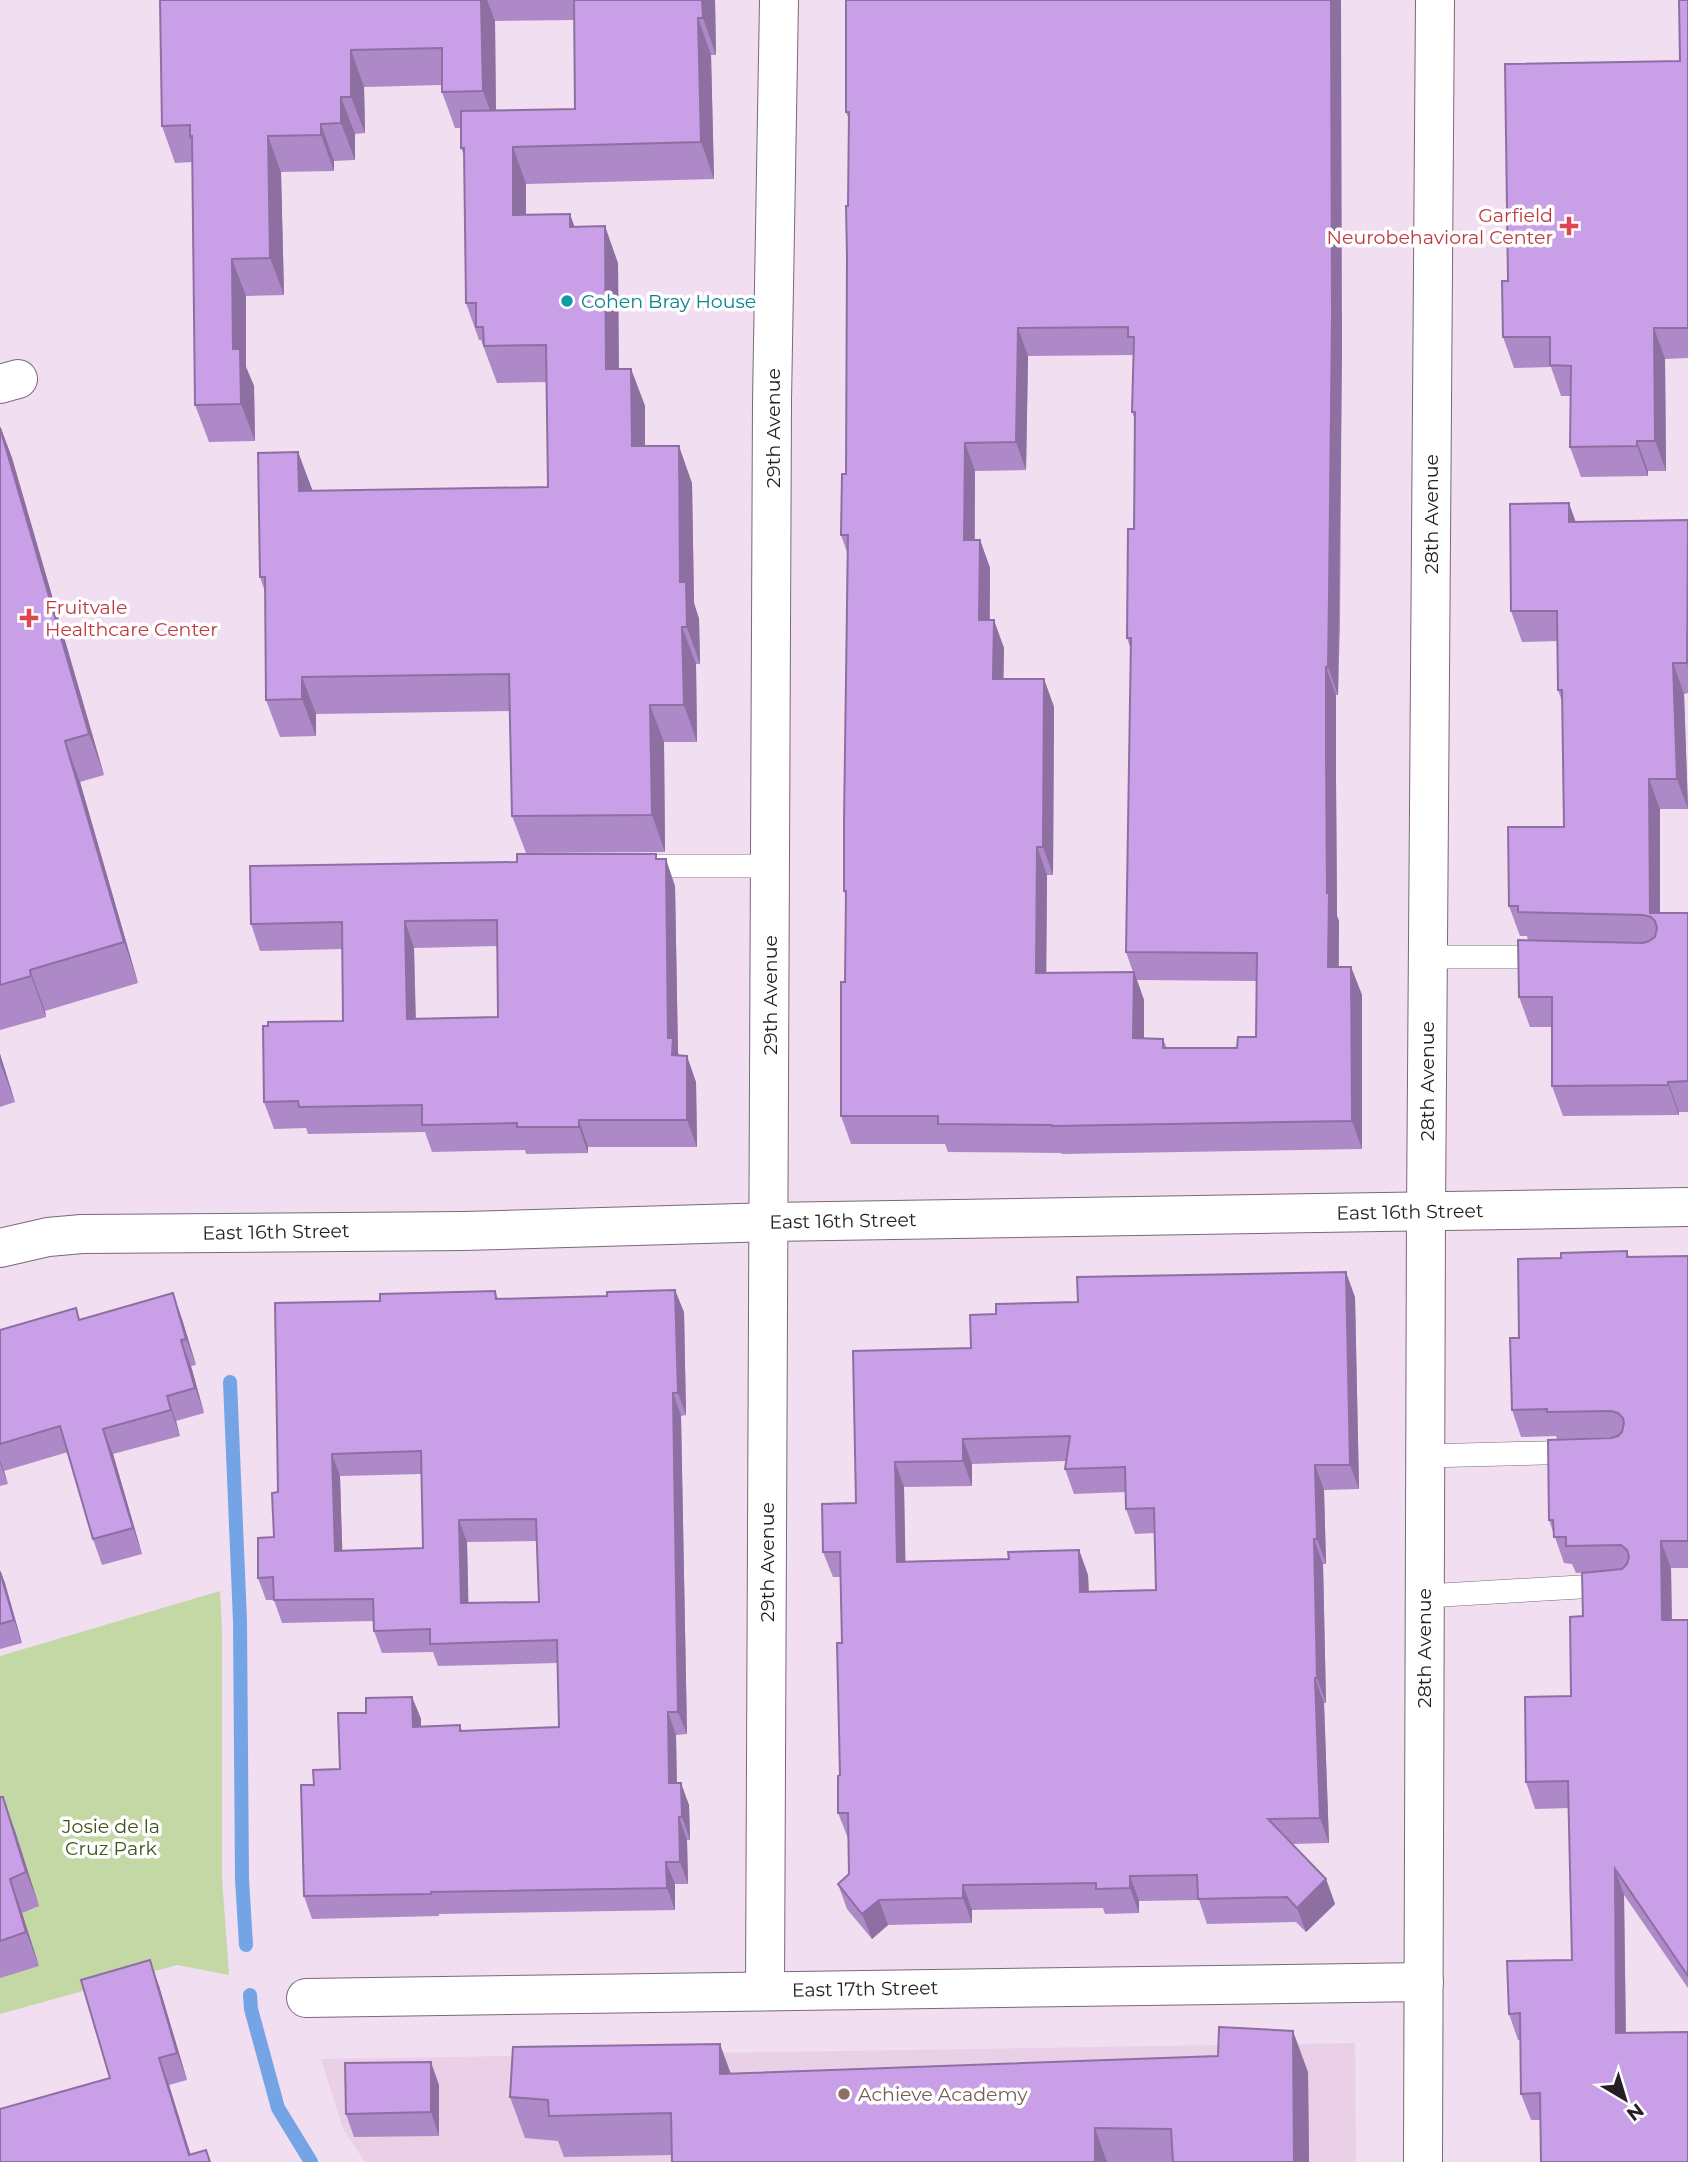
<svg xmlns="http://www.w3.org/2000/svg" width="1688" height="2162" viewBox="0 0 1688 2162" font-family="Montserrat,sans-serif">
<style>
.built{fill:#e9d0e7}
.green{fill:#c4d8a5}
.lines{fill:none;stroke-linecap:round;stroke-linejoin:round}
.stream{stroke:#75a4e6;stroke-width:14}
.service-casing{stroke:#796979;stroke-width:24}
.minor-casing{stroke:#796979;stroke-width:40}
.service{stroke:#fff;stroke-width:23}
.minor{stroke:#fff;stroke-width:38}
.wall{fill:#ad89c7;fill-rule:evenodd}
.shaded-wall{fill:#8d6fa2}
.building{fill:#c99fe7;stroke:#8d6fa2;stroke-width:2;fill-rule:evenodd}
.health-dot{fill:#e0444e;stroke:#fff;stroke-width:2.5}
.culture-dot{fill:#0f9aa8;stroke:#fff;stroke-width:2.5}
.education-dot{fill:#8d6e63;stroke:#fff;stroke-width:2.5}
.labels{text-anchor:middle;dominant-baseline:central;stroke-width:7;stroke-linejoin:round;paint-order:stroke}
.health-label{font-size:19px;fill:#be3a42;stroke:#fff;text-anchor:end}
.culture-label{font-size:19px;fill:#0d838f;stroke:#fff;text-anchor:start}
.street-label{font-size:19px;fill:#261f26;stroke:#fff}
.park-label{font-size:19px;fill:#40531a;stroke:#fff}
.education-label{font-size:19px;fill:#785e54;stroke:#fff;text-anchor:start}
</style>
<rect width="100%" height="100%" fill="#f1def0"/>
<!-- built -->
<polygon class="built" points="1355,2043 1356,2162 365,2162 343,2129 321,2059"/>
<!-- green -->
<polygon class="green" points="220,1591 222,1628 222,1878 229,1975 177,1965 0,2014 0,1656"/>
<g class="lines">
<!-- stream -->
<g class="stream">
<polyline points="230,1382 240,1621 242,1879 246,1945"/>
<polyline points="250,1995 251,2009 278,2108 311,2162"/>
</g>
<!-- service casing -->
<g class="service-casing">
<g id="service">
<polyline points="638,866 771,866"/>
<polyline points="1428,957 1547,957"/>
<polyline points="1425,1456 1579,1452"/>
<polyline points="1425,1596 1614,1585"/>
</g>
</g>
<!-- minor casing -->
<g class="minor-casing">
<g id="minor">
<polyline points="0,384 18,379"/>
<polyline points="0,1248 48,1237 82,1234 464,1231 769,1222 1688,1207"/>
<polyline points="765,1991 772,401 779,0"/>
<polyline points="306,1998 1424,1982"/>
<polyline points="1423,2162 1426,1212 1435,0"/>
</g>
</g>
<!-- service -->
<use href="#service" class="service"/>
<!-- minor -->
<use href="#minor" class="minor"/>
</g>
<!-- wall -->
<g class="wall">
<path d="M160 0H715L716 55H711L714 179 526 184V214L575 227 618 263 619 369H631L645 406V446L692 483 694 603 699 619 700 664H696L697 742H664L665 852 526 853 512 816 510 711 316 714V736L280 737 266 700 265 592 260 577 298 452 312 491 548 487 547 382 497 383 481 340H479L466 303 464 155 461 148V128H455L442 92V85L364 87 365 133 355 134V160L334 161V171L281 172 284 295 246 296V367L254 386 255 441 209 442 195 405 193 162 175 163 162 126ZM574 20 575 109 496 111 495 21Z"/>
<path d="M846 0 1342 343 1340 625 1338 695H1336V779L1337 916 1339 921V967H1351L1362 995V1149L1062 1154 1061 1153 948 1152 945 1144H851L841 1116 845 982 846 897 844 891 847 552 841 535 846 474 849 120 846 112ZM1134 355 1132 412 1135 420 1134 529 1127 638 1131 650 1126 952 1133 972 1046 973 1047 875H1053L1054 707 1044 679H1003L1004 648 990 620V568L980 540H975V471L1026 470 1028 356ZM1137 980 1256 981V1037L1237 1048H1167L1163 1039 1144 1038V1000Z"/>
<polygon points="1688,0 1688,358 1665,359 1666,471 1648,471 1648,476 1581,477 1570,447 1570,396 1561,396 1551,367 1514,368 1503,337 1508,281 1680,61"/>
<polygon points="0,426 12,458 104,775 80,782 138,983 45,1011 46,1017 0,1030"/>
<polygon points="1688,520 1688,693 1684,694 1688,809 1660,809 1660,913 1688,913 1688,1112 1679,1112 1679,1115 1563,1116 1552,1086 1552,1027 1530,1027 1519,997 1528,941 1527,936 1520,936 1509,906 1564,827 1562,701 1558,690 1558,641 1522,642 1511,611 1575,522"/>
<path d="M658 859 675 886 678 1053 696 1082 697 1147H588V1153L526 1154 525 1150 432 1152 425 1132 308 1134 306 1128 274 1129 264 1102 343 1021 342 949 260 951 251 924ZM498 946V1017L416 1019 414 948Z"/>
<polygon points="0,1054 15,1102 0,1107"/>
<polygon points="1627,1251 1629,1257 1688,1256 1688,1568 1671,1568 1672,1620 1688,1620 1688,1988 1624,1895 1626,2033 1540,2120 1531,2120 1521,2094 1521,2040 1518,2040 1509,2014 1572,1960 1569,1808 1535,1809 1526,1782 1571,1696 1583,1616 1593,1572 1576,1573 1572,1564 1564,1563 1549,1520 1611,1438 1615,1437 1557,1439 1556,1436 1521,1437 1512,1410 1519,1338 1561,1258"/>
<path d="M495 1291 498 1299 684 1312 686 1415 681 1416 687 1734 676 1735 677 1783 689 1805 690 1840H687L688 1884H675V1910L439 1914V1916L312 1919 304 1896 314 1785 340 1769 366 1713 412 1697 421 1719V1726L460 1725 462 1731 559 1727 557 1663 438 1666 433 1652 382 1653 374 1631 373 1621 282 1623 274 1600H266L258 1578 274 1537 278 1492 380 1301ZM421 1474 423 1548 342 1551 340 1476ZM537 1541 539 1602 468 1603 467 1542Z"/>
<path d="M1355 1297 1359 1489 1324 1490 1326 1564H1323L1326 1703H1324L1329 1843 1292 1844 1326 1879 1335 1904 1306 1932 1296 1922 1207 1924 1199 1900 1139 1901V1913L1105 1914 1103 1908 972 1910V1923L888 1925 872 1939 847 1909 838 1884 849 1874V1838H848L838 1813 840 1775 842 1643 840 1577H833L823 1552 856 1503 971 1348ZM1066 1461 1065 1469 1074 1494 1126 1492V1509L1135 1534 1155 1533 1156 1590 1089 1592 1088 1575 1079 1550 1009 1559 905 1561 904 1487 972 1486V1464Z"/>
<polygon points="182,1319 196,1365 191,1366 204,1413 176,1421 180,1436 113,1454 142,1554 102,1565 93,1539 68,1452 4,1471 8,1484 0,1486 0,1330 80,1320"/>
<polygon points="0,1570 22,1643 0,1649"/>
<polygon points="0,1797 15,1831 39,1906 22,1913 39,1966 0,1978"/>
<polygon points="159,1986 187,2080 169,2085 190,2154 0,2162 110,2078"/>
<polygon points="1308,2072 1309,2162 672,2162 672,2155 564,2157 558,2141 525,2138 510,2097 730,2074"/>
<polygon points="439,2085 439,2136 354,2137 346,2114"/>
</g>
<!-- shaded-wall -->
<g class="shaded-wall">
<polygon points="481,0 487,0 495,21 496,127 483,91"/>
<polygon points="702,0 715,0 716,55 703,18"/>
<polygon points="1331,0 1341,0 1342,343 1338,695 1328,667"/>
<polygon points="698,18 711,55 714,179 701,142"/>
<polygon points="351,50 364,87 365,133 351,97"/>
<polygon points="341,97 355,134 355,160 341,123"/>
<polygon points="321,124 334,161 334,171 321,135"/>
<polygon points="268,136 281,172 284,295 270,258"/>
<polygon points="513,147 526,184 526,251 513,215"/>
<polygon points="570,214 583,250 570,227"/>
<polygon points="605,226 618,263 619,406 606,369"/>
<polygon points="232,259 246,296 246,367 254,386 255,441 241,404 233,349"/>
<polygon points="1018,328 1028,356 1026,470 1016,442"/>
<polygon points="1654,328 1665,359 1666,471 1655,441"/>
<polygon points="631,369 645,406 645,483 632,446"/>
<polygon points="0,426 12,458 104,775 89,734"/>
<polygon points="1637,441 1648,471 1648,476 1637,446"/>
<polygon points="965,443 975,471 974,568 964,540"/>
<polygon points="679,446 692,483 694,603 699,619 700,664 687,627 680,582"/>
<polygon points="298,452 312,489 312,528 299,491"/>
<polygon points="1569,503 1580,534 1569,522"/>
<polygon points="980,540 990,568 989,648 979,620"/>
<polygon points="1687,609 1688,611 1688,667 1687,663"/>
<polygon points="994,620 1004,648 1003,707 993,679"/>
<polygon points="682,627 696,664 697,742 684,705"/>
<polygon points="1673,663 1684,694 1688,809 1677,779"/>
<polygon points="1326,667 1336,695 1336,779 1337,916 1339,921 1338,995 1328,967 1326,751"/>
<polygon points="302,677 316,714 316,736 302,699"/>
<polygon points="1044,679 1054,707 1053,875 1043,847"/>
<polygon points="650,705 664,742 665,852 652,815"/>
<polygon points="65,741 80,782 138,983 124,942"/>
<polygon points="1649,779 1660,809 1660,937 1655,921 1650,913"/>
<polygon points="1037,847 1047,875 1046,1001 1036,973"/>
<polygon points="666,859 675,886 678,1053 682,1064 672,1055 668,1038"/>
<polygon points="405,921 414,948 416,1046 407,1019"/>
<polygon points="1351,967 1362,995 1362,1149 1352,1121"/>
<polygon points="30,970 45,1011 46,1017 31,976"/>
<polygon points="1134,972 1144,1000 1144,1066 1133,1038"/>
<polygon points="0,1054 15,1102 0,1063"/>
<polygon points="687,1056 696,1082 697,1147 687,1120"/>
<polygon points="1668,1082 1679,1112 1679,1115 1668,1085"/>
<polygon points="579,1120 588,1147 588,1153 579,1127"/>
<polygon points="1346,1272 1355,1297 1359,1489 1350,1465"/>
<polygon points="675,1290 684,1312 686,1415 678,1393"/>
<polygon points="173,1293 182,1319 196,1365 186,1339"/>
<polygon points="181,1340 191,1366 204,1413 195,1388"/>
<polygon points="673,1393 681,1416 687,1734 678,1712"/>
<polygon points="167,1396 176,1421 180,1436 171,1410"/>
<polygon points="103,1429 113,1454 142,1554 133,1528"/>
<polygon points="963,1439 972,1464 972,1486 963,1461"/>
<polygon points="332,1454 340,1476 343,1573 335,1551"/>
<polygon points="0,1460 4,1471 8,1484 0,1463"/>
<polygon points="895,1462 904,1487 906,1587 897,1562"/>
<polygon points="1315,1465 1324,1490 1326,1564 1317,1539"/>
<polygon points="459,1520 467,1542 469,1626 461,1603"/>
<polygon points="1314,1539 1323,1564 1326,1703 1317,1678"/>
<polygon points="1661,1541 1671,1568 1672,1647 1662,1620"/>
<polygon points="1079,1550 1088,1575 1089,1617 1080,1592"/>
<polygon points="0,1570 5,1583 22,1643 14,1620"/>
<polygon points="1315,1678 1324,1703 1329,1843 1320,1818"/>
<polygon points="412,1697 421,1719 421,1749 413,1727"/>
<polygon points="668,1712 676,1735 677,1806 669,1783"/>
<polygon points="681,1783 689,1805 690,1840 682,1817"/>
<polygon points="3,1797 15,1831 39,1906 26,1872"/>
<polygon points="679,1817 687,1840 688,1884 680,1862"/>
<polygon points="666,1862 675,1884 675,1910 667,1888"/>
<polygon points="1615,1869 1624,1895 1626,2060 1616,2033"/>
<polygon points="1130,1876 1139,1901 1139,1913 1130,1888"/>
<polygon points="10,1879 22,1913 39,1966 26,1932"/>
<polygon points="1326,1879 1335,1904 1306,1932 1297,1908"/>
<polygon points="963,1885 972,1910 972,1923 963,1898"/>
<polygon points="879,1900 888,1925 872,1939 862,1914"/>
<polygon points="150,1960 159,1986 187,2080 177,2053"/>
<polygon points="1293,2031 1308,2072 1309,2162 1294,2162"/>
<polygon points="720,2044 735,2085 720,2074"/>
<polygon points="159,2058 169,2085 193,2162 192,2162"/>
<polygon points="431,2062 439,2085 439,2136 431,2112"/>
<polygon points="1095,2128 1107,2162 1095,2162"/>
</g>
<!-- building -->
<g class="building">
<polygon points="160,0 481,0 483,91 442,92 442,48 351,50 351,97 341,97 341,123 321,124 321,135 268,136 270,258 232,259 233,349 240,349 241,404 195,405 192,136 190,137 190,125 162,126"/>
<polygon points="574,0 702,0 703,18 698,18 701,142 513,147 513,215 570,214 570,227 605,226 606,369 631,369 632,446 679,446 680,582 686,582 687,627 682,627 684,705 650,705 652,815 512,816 509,674 302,677 302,699 266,700 265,577 260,577 258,453 298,452 299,491 548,487 546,345 484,346 483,327 476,327 476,303 466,303 464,148 461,148 461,111 575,109"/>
<path d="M846 0H1331L1332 315 1329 597 1328 667H1326V751L1327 893H1329L1328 967H1351L1352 1121 1052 1126V1125L938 1124V1116H841V982H845L846 891H844V821L848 535H841L842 474H846L847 256 846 206H848L849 112H846ZM1128 327V337H1134L1132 412H1135L1134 529H1128L1127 638H1131L1126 952 1257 953 1256 1037H1238L1237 1048H1163V1039L1133 1038 1134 972 1036 973 1037 847H1043L1044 679H993L994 620H979L980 540H964L965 443 1016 442 1018 328Z"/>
<polygon points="1679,0 1688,0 1688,328 1654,328 1655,441 1637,441 1637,446 1570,447 1571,366 1550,365 1550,337 1503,337 1502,281 1508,281 1505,64 1680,61"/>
<polygon points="0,428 89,734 65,741 124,942 30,970 31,976 0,985"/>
<polygon points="1569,503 1569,522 1688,520 1687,663 1673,663 1677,779 1649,779 1650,913 1688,913 1688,1081 1668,1082 1668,1085 1552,1086 1552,997 1519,997 1518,940 1643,943 1649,941 1655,937 1657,928 1655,921 1651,917 1643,915 1518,912 1518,906 1509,906 1508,827 1564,827 1562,690 1558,690 1557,611 1511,611 1510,504"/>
<path d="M517 854H656V859H666L668 1038H673L672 1055 687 1056V1120H579V1127H517V1123L422 1125V1105L299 1107 298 1101 264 1102 263 1026H268V1022L343 1021 342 922 251 924 250 866 517 862ZM497 920 498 1017 407 1019 405 921Z"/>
<polygon points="1627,1251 1627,1257 1688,1256 1688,1541 1661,1541 1662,1620 1688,1620 1688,1976 1615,1869 1616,2033 1688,2032 1688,2162 1541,2162 1540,2093 1521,2094 1520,2013 1509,2014 1507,1961 1572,1960 1568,1781 1526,1782 1525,1697 1571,1696 1570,1617 1583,1616 1582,1573 1622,1569 1627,1564 1629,1557 1627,1550 1621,1545 1566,1546 1566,1537 1554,1537 1553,1520 1549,1520 1548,1440 1611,1438 1618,1436 1622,1432 1624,1423 1623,1418 1618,1413 1611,1411 1547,1412 1547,1409 1512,1410 1510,1338 1519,1338 1518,1259 1561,1258 1561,1253"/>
<path d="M1346 1272 1350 1465H1315L1317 1539H1314L1317 1678H1315L1320 1818 1268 1819 1326 1879 1297 1908 1287 1897 1198 1899 1197 1875 1130 1876V1888L1096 1889V1883L963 1885V1898L879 1900 862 1914 838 1884 849 1874 848 1813H838V1776L840 1775 837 1643H842L840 1552H823L822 1504 856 1503 853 1351 971 1348 970 1315 996 1314V1304L1078 1302 1077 1277ZM1070 1436 1065 1469 1125 1467 1126 1509 1154 1508 1156 1590 1080 1592 1079 1550 1008 1552 1009 1559 897 1562 895 1462 963 1461V1439Z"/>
<path d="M675 1290 678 1393H673L678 1712H668L669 1783H681L682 1817H679L680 1862H666L667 1888 431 1892V1894L304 1896 301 1785H314L313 1770 340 1769 338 1713H366V1698L412 1697 413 1727 460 1725V1731L559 1727 557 1640 430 1644V1629L374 1631 373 1599 274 1600 273 1577 258 1578V1538L274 1537 272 1493 278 1492 275 1303 380 1301V1294L495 1291 496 1299 607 1296V1292ZM421 1451 423 1548 335 1551 332 1454ZM536 1519 539 1602 461 1603 459 1520Z"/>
<polygon points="173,1293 186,1339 181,1340 195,1388 167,1396 171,1410 103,1429 133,1528 93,1539 60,1426 0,1444 0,1330 76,1308 79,1320"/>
<polygon points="0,1572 14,1620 0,1624"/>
<polygon points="0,1797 3,1797 26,1872 10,1879 26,1932 0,1941"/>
<polygon points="150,1960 177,2053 159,2058 189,2155 206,2150 210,2162 0,2162 0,2109 110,2078 81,1980"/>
<polygon points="1219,2027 1293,2031 1294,2162 1173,2162 1171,2129 1095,2128 1095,2162 672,2162 671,2113 549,2116 548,2100 510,2097 513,2047 720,2044 720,2074 1218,2056"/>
<polygon points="431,2062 431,2112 346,2114 345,2063"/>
</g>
<!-- markers -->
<g class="health-dot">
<path d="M1565.5 215.5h7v7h7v7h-7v7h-7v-7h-7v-7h7z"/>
<path d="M25.5 607.5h7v7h7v7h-7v7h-7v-7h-7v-7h7z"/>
</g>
<circle class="culture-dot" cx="567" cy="301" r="7"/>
<circle class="education-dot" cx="844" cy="2094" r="7"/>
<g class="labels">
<!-- health labels -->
<g class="health-label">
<text x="1553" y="215">Garfield<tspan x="1553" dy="22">Neurobehavioral Center</tspan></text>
<text x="45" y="607" text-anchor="start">Fruitvale<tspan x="45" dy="22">Healthcare Center</tspan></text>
</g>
<!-- culture labels -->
<g class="culture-label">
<text x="581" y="301">Cohen Bray House</text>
</g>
<!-- street labels -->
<g class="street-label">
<text transform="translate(773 428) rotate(-90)">29th Avenue</text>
<text transform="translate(1431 514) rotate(-90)">28th Avenue</text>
<text transform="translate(770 995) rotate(-90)">29th Avenue</text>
<text transform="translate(1427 1081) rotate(-90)">28th Avenue</text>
<text transform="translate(1410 1212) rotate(-1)">East 16th Street</text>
<text transform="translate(843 1221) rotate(-1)">East 16th Street</text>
<text transform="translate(276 1232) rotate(-1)">East 16th Street</text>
<text transform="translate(767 1562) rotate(-90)">29th Avenue</text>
<text transform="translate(1424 1648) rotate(-90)">28th Avenue</text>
<text transform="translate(865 1989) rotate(-1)">East 17th Street</text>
</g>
<!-- park labels -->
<g class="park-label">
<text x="111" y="1826">Josie de la<tspan x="111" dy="22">Cruz Park</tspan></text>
</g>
<!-- education labels -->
<g class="education-label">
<text x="858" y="2094">Achieve Academy</text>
</g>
</g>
<!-- north arrow -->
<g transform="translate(1625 2099) rotate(142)" stroke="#ffffff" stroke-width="5" paint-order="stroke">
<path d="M0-5L12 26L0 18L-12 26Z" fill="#261f26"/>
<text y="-10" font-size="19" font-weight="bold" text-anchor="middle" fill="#261f26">N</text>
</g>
</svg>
